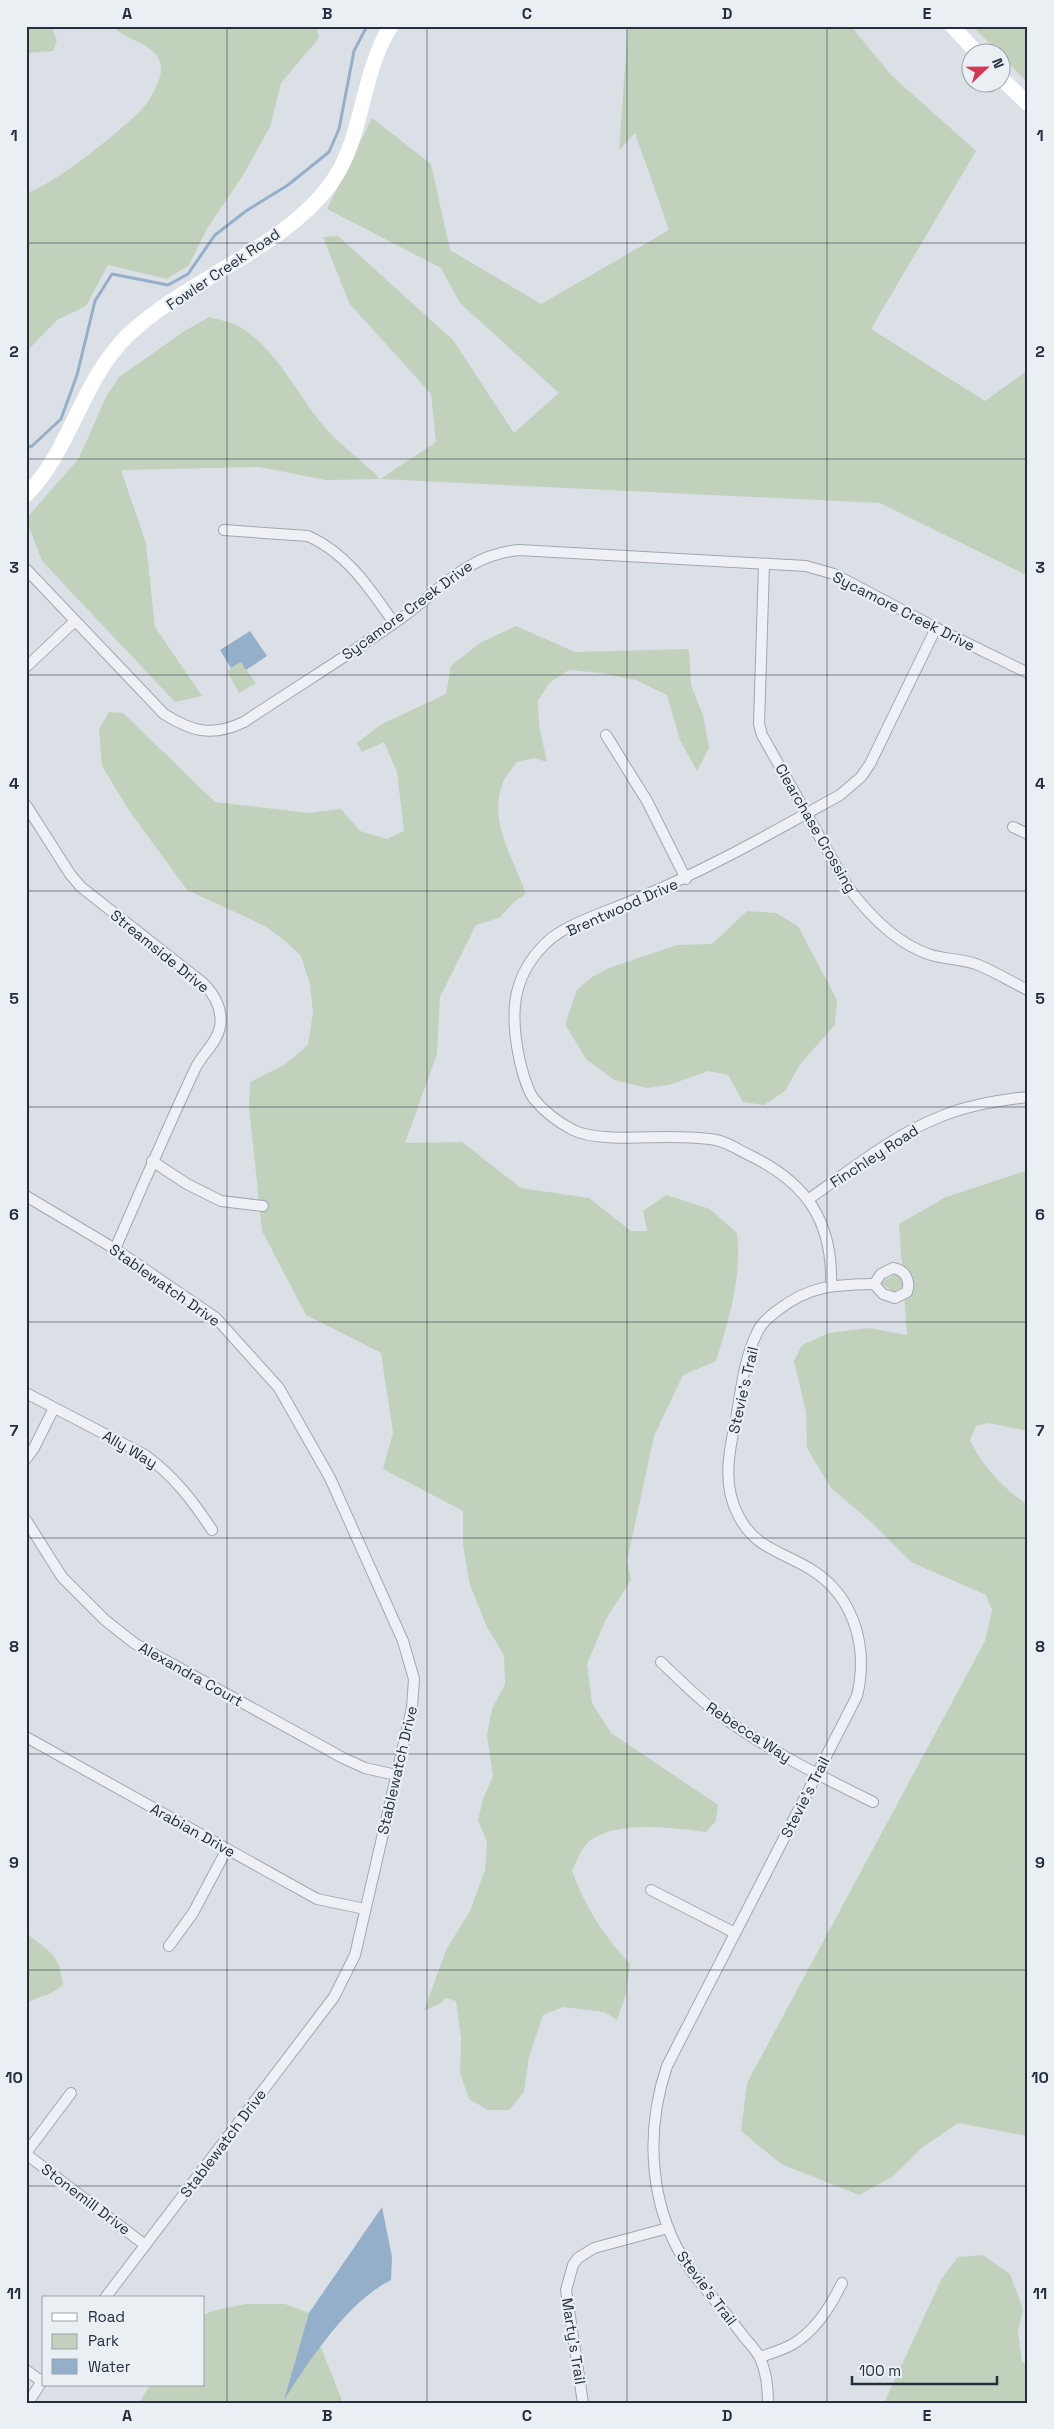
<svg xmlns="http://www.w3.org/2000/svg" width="1054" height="2429" viewBox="0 0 1054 2429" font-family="'Space Grotesk',sans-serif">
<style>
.green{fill:#c2d1bc}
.water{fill:#94afc9}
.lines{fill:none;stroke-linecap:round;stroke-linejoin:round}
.stream{stroke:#94afc9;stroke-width:3}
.street-casing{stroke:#a1a7b0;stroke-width:12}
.street{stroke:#eef0f5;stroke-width:10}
.secondary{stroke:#fff;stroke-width:15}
.grid{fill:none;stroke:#252e3d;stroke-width:1;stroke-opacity:0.55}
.labels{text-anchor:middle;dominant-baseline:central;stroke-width:4.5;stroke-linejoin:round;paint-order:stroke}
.street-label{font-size:15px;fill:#252e3d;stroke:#eaeff4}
.neatline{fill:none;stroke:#252e3d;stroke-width:2}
.grid-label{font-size:16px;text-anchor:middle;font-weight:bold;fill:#252e3d}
</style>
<rect width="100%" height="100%" fill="#dbe0e6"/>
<!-- green -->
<g class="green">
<polygon points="26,26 51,26 57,40 53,51 26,53"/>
<path d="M113 26H317L319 38 281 83 270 127 242 177 208 227 189 265 167 279 108 265 86 306 57 320 26 352V193C50 188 125 128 143 108 151 98 162 80 161 67 159 43 124 41 113 26Z"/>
<path d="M628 26H851L891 75 976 151 871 329 985 401 1028 370V576L880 503 380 479 326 480 259 467 121 470 146 543 155 627 202 696 175 702 42 561 26 519 79 458 106 397 119 377 183 332 209 317C219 320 233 322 242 328 278 352 295 391 322 424 339 445 361 459 380 479L436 442 431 394 349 303 323 237 338 236 453 340 514 433 559 393 460 303 441 268 327 209 372 118 431 164 450 250 541 304 669 230 635 133 619 150Z"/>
<polygon points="972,26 1028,26 1028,83 1002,57 1002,52 998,52"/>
<path d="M516 626 575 652 689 649 691 685 703 715 709 748 697 771 680 740 667 695 636 680 601 673 569 670 549 683 538 701 539 725 547 762 534 758 517 762C512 769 504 777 502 785 489 824 514 859 526 894L515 901 499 918 476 925 440 997 437 1054 405 1143 462 1142 521 1188 589 1198 631 1231H647L643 1211 666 1195 710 1209 737 1233C742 1278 729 1319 716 1361L683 1375 654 1436 627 1561 631 1580 606 1619 587 1664 592 1703 611 1733 718 1805 716 1821 706 1832C674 1828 607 1818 584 1847 579 1854 576 1863 572 1871 587 1910 602 1933 630 1964L626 1994 617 2020 604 2012 563 2007 543 2015 529 2057 524 2092 509 2110H488L469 2099 460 2073 461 2039 456 2001 445 1998 441 2003 424 2011 446 1950 470 1911 485 1870 487 1842 478 1820 483 1799 493 1776 487 1735 492 1709 505 1684 504 1655 487 1627 470 1585 463 1545V1511L383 1469 393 1433 381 1353 306 1315 262 1231 249 1107 250 1082 284 1065 308 1045 313 1013 310 984 301 956 284 940 265 926 187 890 128 809 102 766 99 729 109 712 123 713 215 802 308 813 341 809 360 831 387 839 404 831 397 772 384 742 362 752 357 743 380 725 446 694 451 666 480 643Z"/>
<polygon points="241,662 256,683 239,693 227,671"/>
<polygon points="747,911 776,913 798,926 837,1000 835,1025 801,1063 785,1091 764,1105 743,1102 728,1075 708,1071 669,1085 647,1088 614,1080 586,1059 565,1024 577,990 592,977 609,968 677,945 712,944"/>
<path d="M1028 1170V1431L988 1423 976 1426 970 1440C981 1465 1005 1490 1028 1505V2136L958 2123 923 2147 892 2177 859 2195 781 2164 741 2131 747 2083 985 1641 992 1610 986 1595 911 1562 872 1523 831 1488 807 1448 806 1412 794 1361 802 1345 829 1333 869 1328 907 1335 899 1224 946 1197Z"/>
<path d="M895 1274C901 1276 904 1282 902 1288L894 1292 881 1283Z"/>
<path d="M26 1933C49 1951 60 1955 63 1985 53 1995 39 1996 26 2003Z"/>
<polygon points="983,2255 1010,2274 1023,2309 1018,2332 1022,2362 1028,2364 1028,2403 884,2403 942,2278 958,2257"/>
<polygon points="246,2304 285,2304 309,2313 285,2398 320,2345 343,2403 139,2403 150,2385 204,2385 204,2315 212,2311"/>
</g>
<!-- water -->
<g class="water">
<polygon points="250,631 267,656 246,670 241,662 231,668 220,650"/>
<path d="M382 2207 392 2257 391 2280C347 2302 310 2360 284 2400L309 2313Z"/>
</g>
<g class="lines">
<!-- stream -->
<polyline class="stream" points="26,448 32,446 61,419 77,375 95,301 112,274 168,285 188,274 215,235 246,211 288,185 329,152 339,129 354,51 367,26"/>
<!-- street casing -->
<g class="street-casing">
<g id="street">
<path d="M224 530 308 536C347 553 370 589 394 623"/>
<path d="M764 564 759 724 762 735 848 887C869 915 896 944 931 955 945 959 961 959 976 964 994 971 1011 982 1028 990"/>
<path d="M26 569 164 714C193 732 212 737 244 722 296 687 349 655 400 619 441 590 466 555 519 550L806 566 834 574 936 628 1028 673"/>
<polyline points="26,667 75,621"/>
<polyline points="606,735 647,801 686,879"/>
<path d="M26 805 70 874 81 887 203 983C215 995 223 1009 220 1027 217 1043 202 1054 195 1069 167 1129 141 1189 115 1249"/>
<polyline points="1013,827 1028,834"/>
<polyline points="152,1161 187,1184 221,1201 263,1206"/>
<polyline points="26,1196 115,1249 216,1318 279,1388 330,1478 403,1641 414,1679 412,1708 355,1955 334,1997 105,2298"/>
<path d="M809 1199C852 1169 893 1135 942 1116 969 1105 999 1100 1028 1097"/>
<path d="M893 1268C905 1270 911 1280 907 1292L895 1298 883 1294 874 1284 881 1274Z"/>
<path d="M831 1285C833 1221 806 1182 749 1155 739 1150 727 1142 716 1140 700 1137 682 1137 666 1137 641 1137 595 1141 573 1130 558 1122 545 1113 534 1099 527 1090 523 1074 520 1062 510 1016 510 977 547 942 565 924 612 910 636 899 707 870 773 832 840 795L861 777 870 764 936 628"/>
<path d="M26 1393 145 1455C174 1476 193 1501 212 1530"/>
<polyline points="26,1459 34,1448 54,1408"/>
<polyline points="26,1520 62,1577 105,1620 134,1643 343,1758 365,1768 396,1775"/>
<path d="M661 1662C681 1681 701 1702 724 1718 770 1751 822 1777 873 1802"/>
<polyline points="26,1737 317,1899 365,1909"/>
<polyline points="651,1890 735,1933"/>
<polyline points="169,1946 193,1913 227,1849"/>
<polyline points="26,2153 71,2093"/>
<polyline points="26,2154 145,2245"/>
<path d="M760 2357C771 2353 783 2350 793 2344 815 2331 831 2306 842 2283"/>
<polyline points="26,2370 41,2381"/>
<polyline points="28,2403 44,2378"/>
<polyline points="583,2403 566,2290 573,2265 578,2258 594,2248 668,2228"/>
<path d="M768 2403C768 2389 766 2371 760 2358 757 2351 749 2343 744 2337 728 2315 709 2294 692 2272 649 2212 644 2134 667 2066L857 1696C868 1650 856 1600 815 1572 786 1552 756 1551 738 1515 722 1484 729 1451 736 1419 741 1391 744 1360 756 1335 760 1324 769 1317 778 1310 811 1285 835 1285 874 1284"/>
</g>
</g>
<!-- street -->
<use href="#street" class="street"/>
<!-- secondary -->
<g class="secondary">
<polyline points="952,26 976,52"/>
<polyline points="1002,79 1028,104"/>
<path d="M26 495C71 450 80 383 127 336 185 280 281 250 330 185 364 139 360 75 391 26"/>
</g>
</g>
<!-- grid -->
<path class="grid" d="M227 26V2403M427 26V2403M627 26V2403M827 26V2403M26 243H1028M26 459H1028M26 675H1028M26 891H1028M26 1107H1028M26 1322H1028M26 1538H1028M26 1754H1028M26 1970H1028M26 2186H1028"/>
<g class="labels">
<!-- street labels -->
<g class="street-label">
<text transform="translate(223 269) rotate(-34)">Fowler Creek Road</text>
<text transform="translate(407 610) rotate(-36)">Sycamore Creek Drive</text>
<text transform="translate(904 611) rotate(27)">Sycamore Creek Drive</text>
<text transform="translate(816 828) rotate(60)">Clearchase Crossing</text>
<text transform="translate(622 907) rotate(-24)">Brentwood Drive</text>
<text transform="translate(160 951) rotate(39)">Streamside Drive</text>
<text transform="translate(874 1156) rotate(-33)">Finchley Road</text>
<text transform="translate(165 1285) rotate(35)">Stablewatch Drive</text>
<text transform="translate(743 1390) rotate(-77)">Stevie’s Trail</text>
<text transform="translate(130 1449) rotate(30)">Ally Way</text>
<text transform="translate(191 1674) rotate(29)">Alexandra Court</text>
<text transform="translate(749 1732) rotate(33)">Rebecca Way</text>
<text transform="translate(397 1770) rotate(-77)">Stablewatch Drive</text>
<text transform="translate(805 1797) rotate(-63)">Stevie’s Trail</text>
<text transform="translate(193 1830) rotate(29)">Arabian Drive</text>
<text transform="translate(223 2143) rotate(-53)">Stablewatch Drive</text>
<text transform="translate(86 2199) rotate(37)">Stonemill Drive</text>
<text transform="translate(707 2288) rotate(53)">Stevie’s Trail</text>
<text transform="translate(574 2341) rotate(81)">Marty’s Trail</text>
</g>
</g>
<!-- border -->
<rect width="1054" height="2429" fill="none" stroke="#eaeff4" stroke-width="55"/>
<!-- legend -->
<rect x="42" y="2296" width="162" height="90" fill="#eaeff4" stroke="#9ba2ab"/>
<rect x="52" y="2313" width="25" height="8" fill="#ffffff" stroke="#9ba2ab"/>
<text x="88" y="2322" font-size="15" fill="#252e3d">Road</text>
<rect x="52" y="2334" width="25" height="15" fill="#c2d1bc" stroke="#9ba2ab"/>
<text x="88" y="2346" font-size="15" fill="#252e3d">Park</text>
<rect x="52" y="2359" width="25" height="15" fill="#94afc9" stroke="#9ba2ab"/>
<text x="88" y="2372" font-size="15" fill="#252e3d">Water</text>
<!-- north arrow -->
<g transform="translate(986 68) rotate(68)"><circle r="24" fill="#eaeff4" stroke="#9ba2ab"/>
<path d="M0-4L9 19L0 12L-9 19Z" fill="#d33955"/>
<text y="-8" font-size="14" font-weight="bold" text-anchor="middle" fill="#252e3d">N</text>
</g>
<!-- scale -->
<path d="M852 2376v8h145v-8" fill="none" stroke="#252e3d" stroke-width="2.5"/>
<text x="859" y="2376" font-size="15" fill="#252e3d" stroke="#eaeff4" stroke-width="4" paint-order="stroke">100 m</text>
<rect x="28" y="28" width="998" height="2374" class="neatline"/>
<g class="grid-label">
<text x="127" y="19">A</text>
<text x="327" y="19">B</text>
<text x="527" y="19">C</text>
<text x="727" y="19">D</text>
<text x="927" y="19">E</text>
<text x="14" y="141">1</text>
<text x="1040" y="141">1</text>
<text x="14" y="357">2</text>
<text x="1040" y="357">2</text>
<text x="14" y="573">3</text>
<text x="1040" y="573">3</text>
<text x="14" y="789">4</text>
<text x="1040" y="789">4</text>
<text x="14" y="1004">5</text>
<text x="1040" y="1004">5</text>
<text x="14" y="1220">6</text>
<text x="1040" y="1220">6</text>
<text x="14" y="1436">7</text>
<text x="1040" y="1436">7</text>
<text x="14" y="1652">8</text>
<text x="1040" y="1652">8</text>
<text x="14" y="1868">9</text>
<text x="1040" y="1868">9</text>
<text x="14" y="2083">10</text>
<text x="1040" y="2083">10</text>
<text x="14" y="2299">11</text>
<text x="1040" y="2299">11</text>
<text x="127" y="2421">A</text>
<text x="327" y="2421">B</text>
<text x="527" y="2421">C</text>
<text x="727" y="2421">D</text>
<text x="927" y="2421">E</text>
</g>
</svg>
